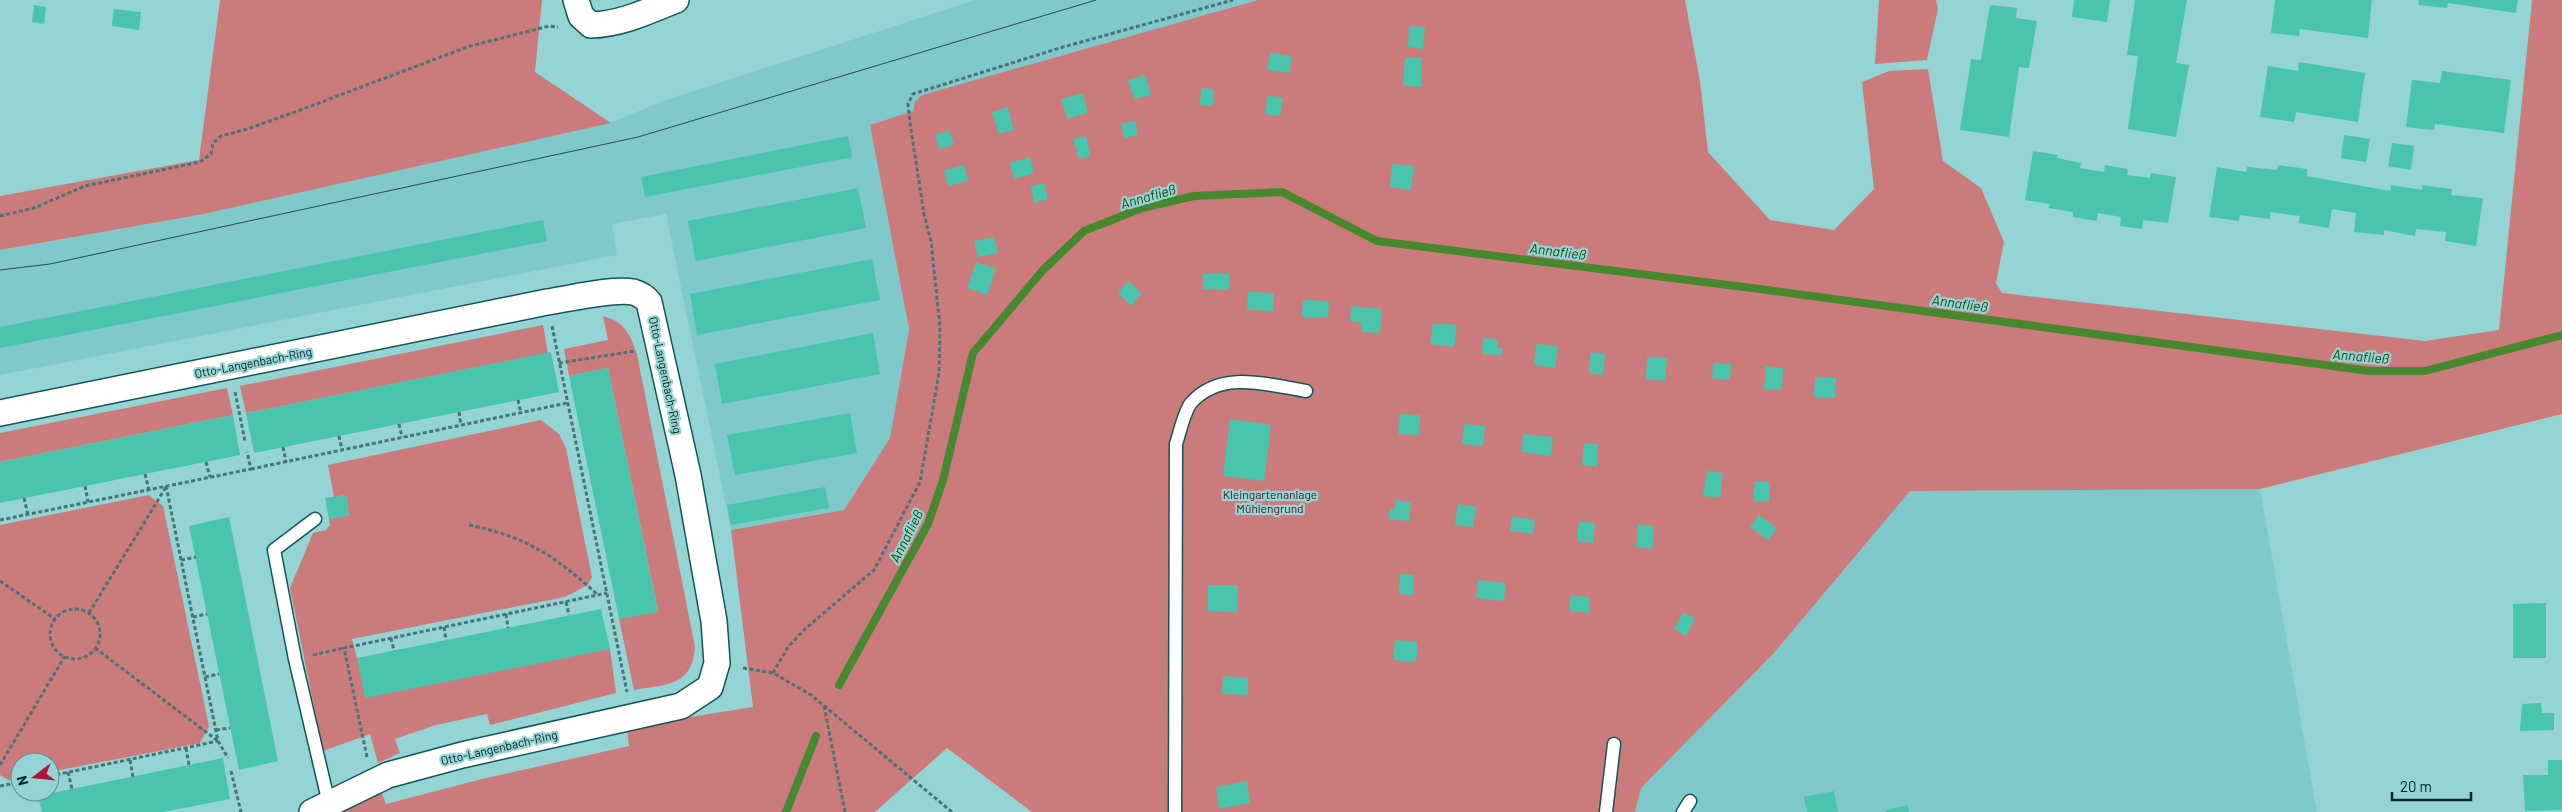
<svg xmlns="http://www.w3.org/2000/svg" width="2562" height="812" viewBox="0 0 2562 812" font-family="Barlow,sans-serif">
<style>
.built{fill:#7fc9cb}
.green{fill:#cc7b7d}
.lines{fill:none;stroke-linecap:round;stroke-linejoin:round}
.stream{stroke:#46882d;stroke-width:8}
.building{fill:#49c4ad}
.lane-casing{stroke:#125658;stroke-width:15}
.street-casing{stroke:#125658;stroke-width:28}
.path{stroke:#497374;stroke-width:3;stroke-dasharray:4 2.5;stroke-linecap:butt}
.lane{stroke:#fff;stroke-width:12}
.street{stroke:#fff;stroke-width:25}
.tram{stroke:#294c4d;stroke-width:1}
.labels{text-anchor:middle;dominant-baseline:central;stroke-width:4.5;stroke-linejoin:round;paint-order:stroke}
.street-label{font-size:12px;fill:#092324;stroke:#95d4d5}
.park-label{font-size:12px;fill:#560d18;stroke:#95d4d5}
.water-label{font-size:14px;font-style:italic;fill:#1a4706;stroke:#95d4d5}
</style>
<rect width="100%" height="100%" fill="#95d4d5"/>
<!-- built -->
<g class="built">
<polygon points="975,0 1258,0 922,95 913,111 870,125 909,329 890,438 844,510 731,530 666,214 612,224 617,255 0,375 0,250 204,214 610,123 663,101"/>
<polygon points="2260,489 2317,812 1635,812 1641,788 1774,653 1910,491"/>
</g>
<!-- green -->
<g class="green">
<polygon points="220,0 542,0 535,72 611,123 204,214 0,250 0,196 199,160"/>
<polygon points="1258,0 1685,0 1700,81 1708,152 1770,220 1834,230 1874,189 1862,82 1889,71 1928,69 1943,161 1981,188 2004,242 1996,283 2002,293 2425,341 2499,330 2532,0 2562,0 2562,414 2260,489 1910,491 1774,653 1641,788 1635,812 1032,812 947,748 875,812 338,812 381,791 386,804 482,779 629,746 627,727 753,707 731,530 844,510 890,438 909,329 870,125 913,111 915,102 922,95"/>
<polygon points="1879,0 1936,0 1938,9 1927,60 1875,64"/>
<path d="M603 316C625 322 630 334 637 354L695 647C692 687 666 684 634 690L619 619 658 611 608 368 569 376 564 349 608 340Z"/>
<polygon points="543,325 548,353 246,413 240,386"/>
<polygon points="227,388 233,415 0,462 0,433"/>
<polygon points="541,420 559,434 566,448 592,577 588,585 565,597 352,639 357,658 610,649 616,693 490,725 487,714 436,725 395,739 400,753 378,763 370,734 323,751 290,588 313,533 326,530 330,525 329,519 349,515 346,495 334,497 328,465"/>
<polygon points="149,495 163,506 209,726 200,743 50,772 50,762 20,762 20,778 8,780 0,775 0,525"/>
</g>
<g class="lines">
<!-- stream -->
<g class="stream">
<polyline points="839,685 928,524 943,480 973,353 1043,270 1084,231 1142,208 1194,196 1282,192 1377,241 1760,289 2369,371 2425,371 2562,335"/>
<polyline points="786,812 816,736"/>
</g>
</g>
<!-- building -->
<g class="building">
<polygon points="2074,0 2110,0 2107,22 2072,17"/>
<polygon points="2135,0 2187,0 2176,63 2189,65 2176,137 2128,129 2138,56 2127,55"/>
<polygon points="2275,0 2372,0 2368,38 2300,29 2299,36 2271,33"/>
<polygon points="2419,0 2518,0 2516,13 2448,3 2447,8 2418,5"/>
<polygon points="34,5 46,7 44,24 32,22"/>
<polygon points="1990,5 2017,8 2016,18 2037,21 2029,68 2019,67 2009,137 1960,130 1971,59 1981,60"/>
<polygon points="114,9 141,12 139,30 112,26"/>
<polygon points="1409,26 1425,27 1423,49 1408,47"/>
<polygon points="1270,53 1292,56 1289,73 1267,70"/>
<polygon points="1405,58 1422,58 1421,87 1403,86"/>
<polygon points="2299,62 2365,73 2358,122 2296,112 2294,122 2260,117 2268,66 2298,71"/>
<polygon points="2442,71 2511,80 2504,133 2435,124 2434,130 2406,127 2412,80 2440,83"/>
<polygon points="1145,75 1151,95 1134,99 1128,80"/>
<polygon points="1201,88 1214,89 1213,106 1200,105"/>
<polygon points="1083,93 1088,113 1067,119 1061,99"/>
<polygon points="1268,95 1283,98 1280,116 1265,114"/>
<polygon points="1008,107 1014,130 999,134 992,112"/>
<polygon points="1135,121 1138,135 1124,138 1121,124"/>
<polygon points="949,130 954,145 939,149 935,135"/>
<polygon points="2344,135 2370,139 2366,162 2341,158"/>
<polygon points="848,136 852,157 645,197 641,177"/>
<polygon points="1086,136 1091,156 1079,159 1073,139"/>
<polygon points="2392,143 2414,146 2411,170 2388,166"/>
<polygon points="2033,151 2058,155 2057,158 2081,163 2080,168 2104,172 2105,165 2128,169 2127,175 2150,178 2151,173 2176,177 2168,223 2143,220 2142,229 2120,226 2121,217 2098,213 2097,221 2073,217 2073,212 2049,208 2050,204 2025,200"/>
<polygon points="1030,157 1034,173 1014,179 1010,163"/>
<polygon points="1392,164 1414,166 1411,190 1390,187"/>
<polygon points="964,165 968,181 948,186 944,170"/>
<polygon points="2278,165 2307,169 2307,176 2390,191 2391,185 2422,190 2422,185 2452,189 2451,195 2483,198 2476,246 2445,241 2446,232 2416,229 2415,236 2384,230 2384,235 2354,232 2356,213 2332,209 2329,228 2299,223 2300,216 2270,212 2270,219 2240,215 2239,221 2209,217 2217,167 2246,172 2247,167 2277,170"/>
<polygon points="1044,183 1048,199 1034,203 1031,186"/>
<polygon points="858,188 866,228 696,261 688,221"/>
<polygon points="543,220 547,241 0,348 0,327"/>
<polygon points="994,237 998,253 978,257 974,241"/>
<polygon points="872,259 880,300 697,335 690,294"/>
<polygon points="976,262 996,269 987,295 967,288"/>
<polygon points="1203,274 1229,274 1229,290 1203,289"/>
<polygon points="1129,281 1142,294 1131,306 1118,293"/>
<polygon points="1248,292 1274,293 1273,311 1247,310"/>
<polygon points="1303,300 1329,301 1328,318 1302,317"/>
<polygon points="1351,306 1382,309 1380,333 1361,332 1362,323 1350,321"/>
<polygon points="1433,323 1457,325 1454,347 1430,344"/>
<polygon points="873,333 880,374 722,404 715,364"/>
<polygon points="1483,338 1498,339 1497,348 1502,348 1501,355 1482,354"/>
<polygon points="1536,344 1558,346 1555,368 1534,365"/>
<polygon points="551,352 559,392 254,453 246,413"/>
<polygon points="1591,352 1605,354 1603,375 1589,373"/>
<polygon points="1647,357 1667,358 1665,381 1646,379"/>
<polygon points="1713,363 1731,364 1730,380 1712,378"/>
<polygon points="1766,366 1783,368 1782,390 1764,389"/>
<polygon points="608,368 658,612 619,619 569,376"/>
<polygon points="1815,377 1836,378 1835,398 1814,397"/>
<polygon points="850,413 857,453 735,475 727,435"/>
<polygon points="1400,414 1420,415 1419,435 1398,434"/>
<polygon points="233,415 240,455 0,503 0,462"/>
<polygon points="1230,419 1271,425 1264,481 1223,476"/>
<polygon points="1464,424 1485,426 1483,446 1462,444"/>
<polygon points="1524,434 1553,437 1551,456 1521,452"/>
<polygon points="1584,443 1598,444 1597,467 1582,465"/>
<polygon points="1707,471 1723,473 1720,498 1703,496"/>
<polygon points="1755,481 1770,482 1769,502 1753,501"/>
<polygon points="825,487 829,508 731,525 727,505"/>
<polygon points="346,495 349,515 329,519 325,498"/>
<polygon points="1396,500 1411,502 1409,521 1388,519 1390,509 1394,509"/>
<polygon points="1458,504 1476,507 1473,527 1455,525"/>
<polygon points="1759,515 1777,528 1768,540 1750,527"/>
<polygon points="1512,516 1535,520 1533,534 1510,531"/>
<polygon points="229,517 278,761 239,770 189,526"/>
<polygon points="1579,521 1595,523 1593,543 1577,541"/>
<polygon points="1638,524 1654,526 1652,549 1636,547"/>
<polygon points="1400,574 1414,575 1413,595 1399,594"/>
<polygon points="1478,580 1506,583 1504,601 1476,598"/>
<polygon points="1208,585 1238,585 1237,612 1208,611"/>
<polygon points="1571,595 1590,597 1589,613 1569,611"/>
<polygon points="2546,603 2546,658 2513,658 2513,604"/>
<polygon points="601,609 610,649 365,698 357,658"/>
<polygon points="1683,612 1695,618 1686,636 1674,629"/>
<polygon points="1395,640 1418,642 1416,662 1393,660"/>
<polygon points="1223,676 1248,678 1248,695 1222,694"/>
<polygon points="2541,703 2542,713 2554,713 2554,730 2520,731 2522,704"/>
<polygon points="223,758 230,799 163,812 42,812 38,796"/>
<polygon points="2548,760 2562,760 2562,810 2525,811 2523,775 2548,775"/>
<polygon points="1247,781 1250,803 1219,809 1216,787"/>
<polygon points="1834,791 1838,812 1807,812 1804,797"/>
<polygon points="1908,805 1909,812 1886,812 1886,810"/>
</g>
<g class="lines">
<!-- lane casing -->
<g class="lane-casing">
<g id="lane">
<polyline points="315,519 274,550 295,659 329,804"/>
<path d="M1175 812 1176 444C1180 432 1184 412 1191 403 1221 369 1269 385 1306 391"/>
<polyline points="1606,812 1614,744"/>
<polyline points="1683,812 1690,801"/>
</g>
</g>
<!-- street casing -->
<g class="street-casing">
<g id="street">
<path d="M576 0 581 16 591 25C622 24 648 11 676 0"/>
<path d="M0 413 547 302C569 299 613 288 633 292 640 294 645 297 649 302L688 475 714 621 717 663 710 687 681 706 462 755 388 775 312 812"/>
</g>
</g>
<!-- path -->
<g class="path">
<polyline points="0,216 34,208 85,186 200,162 211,154 213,143 221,136 244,130 295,112 470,46 549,26 558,27"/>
<polyline points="552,326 627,692"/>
<polyline points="559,363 635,351"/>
<polyline points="235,392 245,441"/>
<polyline points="518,400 521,413"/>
<polyline points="459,412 461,425"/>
<polyline points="399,424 402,437"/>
<polyline points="339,436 342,450"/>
<polyline points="283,447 286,462"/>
<polyline points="206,462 210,477"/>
<polyline points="251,469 567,403"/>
<polyline points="145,474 149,490"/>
<polyline points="85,486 88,502"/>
<polyline points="166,486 218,741 228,758"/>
<polyline points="24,498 28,515"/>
<polyline points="0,520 251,469 247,452"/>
<path d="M469 525C527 537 555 556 598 595"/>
<polyline points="181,560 196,557"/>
<polyline points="0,581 55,619"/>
<polyline points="566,602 569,615"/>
<circle cx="75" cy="634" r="25"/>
<polyline points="89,613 166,487"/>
<polyline points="506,614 508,628"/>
<polyline points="193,617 207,614"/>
<polyline points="444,627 446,640"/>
<polyline points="391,638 394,651"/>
<polyline points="95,648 218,741"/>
<polyline points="313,655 344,648"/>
<polyline points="743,668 773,673 811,695 952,812"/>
<polyline points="773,673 788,647 805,629 874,570 920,482 939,373 940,327 931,241 924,214 911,130 908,104 913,94 1063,47 1233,0"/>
<polyline points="205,677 219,674"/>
<polyline points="824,706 845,812"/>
<polyline points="216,730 230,728"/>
<polyline points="186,748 189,765"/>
<polyline points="367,757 344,648 607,593"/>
<polyline points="130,760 133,777"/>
<polyline points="0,765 65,656"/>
<polyline points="231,771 241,812"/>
<polyline points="68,772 72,789"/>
<polyline points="50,776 218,741"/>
<polyline points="0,786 20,782"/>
</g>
<!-- lane -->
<use href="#lane" class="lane"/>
<!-- street -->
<use href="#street" class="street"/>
<!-- tram -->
<polyline class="tram" points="0,270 50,264 638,137 1096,0"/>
</g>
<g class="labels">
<!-- street labels -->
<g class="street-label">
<text transform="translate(253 362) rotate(-11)">Otto-Langenbach-Ring</text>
<text transform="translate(666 375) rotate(78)">Otto-Langenbach-Ring</text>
<text transform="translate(499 747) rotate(-13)">Otto-Langenbach-Ring</text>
</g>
<!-- park labels -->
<g class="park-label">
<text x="1270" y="494">Kleingartenanlage<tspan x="1270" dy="14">Mühlengrund</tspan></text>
</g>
<!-- water labels -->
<g class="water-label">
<text transform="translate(1148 196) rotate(-16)">Annafließ</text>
<text transform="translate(1558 251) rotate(7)">Annafließ</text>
<text transform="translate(1960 303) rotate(8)">Annafließ</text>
<text transform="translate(2361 356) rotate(5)">Annafließ</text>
<text transform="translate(906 536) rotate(-63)">Annafließ</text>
</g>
</g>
<!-- north arrow -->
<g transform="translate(35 777) rotate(254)"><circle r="24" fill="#95d4d5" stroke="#5d8d8e"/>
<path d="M0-4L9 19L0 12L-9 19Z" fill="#ab1634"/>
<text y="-8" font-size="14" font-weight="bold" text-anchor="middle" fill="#092324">N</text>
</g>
<!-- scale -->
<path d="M2392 792v8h79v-8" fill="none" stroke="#092324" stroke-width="2.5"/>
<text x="2400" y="792" font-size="15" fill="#092324" stroke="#95d4d5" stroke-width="4" paint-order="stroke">20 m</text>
</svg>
